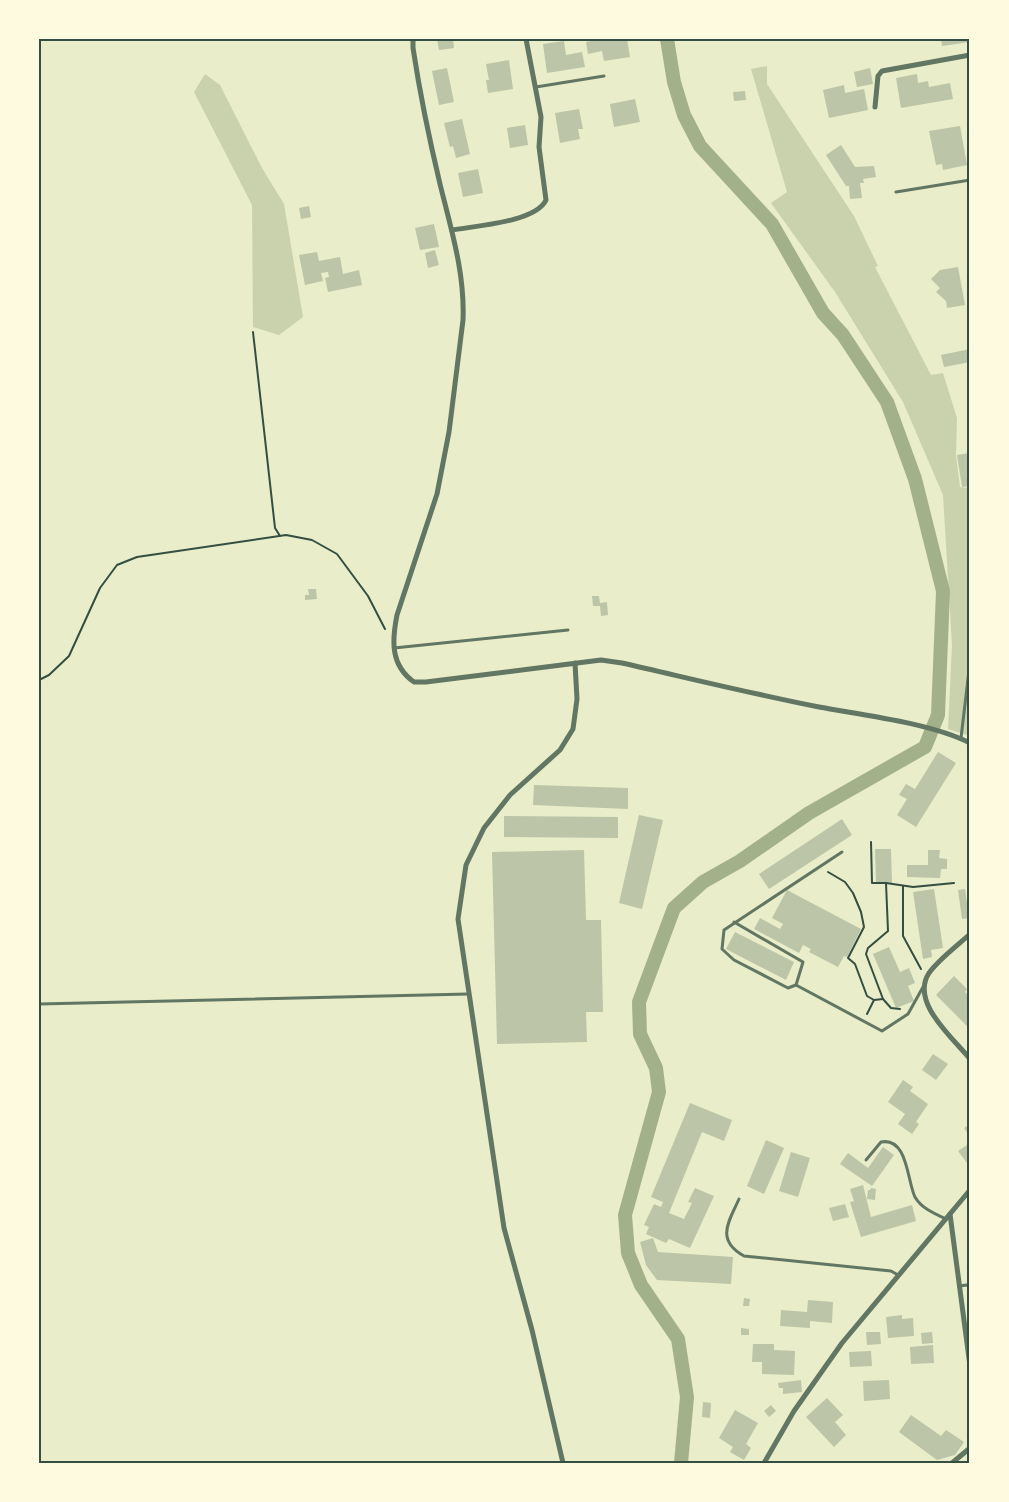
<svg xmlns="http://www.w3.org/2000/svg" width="1009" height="1502" viewBox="0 0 1009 1502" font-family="Karla,sans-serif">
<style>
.green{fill:#cad2ad}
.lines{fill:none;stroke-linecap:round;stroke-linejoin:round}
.canal{stroke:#a3b18a;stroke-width:14}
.building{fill:#bcc5a7}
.path{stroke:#344e41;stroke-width:2}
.service{stroke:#617663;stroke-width:3}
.minor{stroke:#617663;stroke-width:5}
.neatline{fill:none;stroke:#344e41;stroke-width:2}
</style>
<rect width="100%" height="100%" fill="#e9edc9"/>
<!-- green -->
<g class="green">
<polygon points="767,66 767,84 854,216 878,266 875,267 931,375 943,373 957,418 956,455 960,487 970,488 970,736 948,729 952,645 943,495 903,402 835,292 771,203 787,192 751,69"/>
<polygon points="205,74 220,85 262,168 284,204 303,317 279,335 253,327 252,205 194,92"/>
</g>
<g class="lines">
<!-- canal -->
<polyline class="canal" points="667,39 674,82 684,115 700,146 772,224 823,313 843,335 887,402 915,479 943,591 938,715 925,747 809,813 740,861 703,882 674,908 639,1002 640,1034 656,1068 659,1092 625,1215 628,1253 641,1285 678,1339 687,1397 681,1463"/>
</g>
<!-- building -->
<g class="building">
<polygon points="437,39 453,39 454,48 439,50"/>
<polygon points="601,39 627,39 630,57 604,61 602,51 588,54 586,42"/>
<polygon points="941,39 970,39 970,42 942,46"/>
<polygon points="564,41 566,55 582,52 585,67 547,73 543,44"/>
<polygon points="509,60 513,89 488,93 486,80 489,80 486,64"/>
<polygon points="447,68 454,102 439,105 432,71"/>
<polygon points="870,68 873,84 857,87 854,72"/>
<polygon points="917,74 918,83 928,81 929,87 950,83 953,99 901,108 896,78"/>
<polygon points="844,85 845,93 864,89 868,110 829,118 823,90"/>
<polygon points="745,91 746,100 734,101 733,92"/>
<polygon points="635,99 640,122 614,127 610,104"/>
<polygon points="579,109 583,129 578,129 580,139 560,143 555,113"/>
<polygon points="462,119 470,154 456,158 453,146 450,147 444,123"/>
<polygon points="525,125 528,145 510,148 507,128"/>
<polygon points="960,126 967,165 943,170 942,164 936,165 929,131"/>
<polygon points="841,145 855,167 874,166 876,177 863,179 864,183 860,183 862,198 850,199 849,186 846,186 826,155"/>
<polygon points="478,169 483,193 463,197 458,173"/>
<polygon points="309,206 311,217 301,219 299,208"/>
<polygon points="434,224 439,247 420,250 415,228"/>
<polygon points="435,250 439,265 428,268 425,253"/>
<polygon points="317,252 319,261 340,257 343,274 359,270 362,285 328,292 325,278 329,277 328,272 321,273 323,281 305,285 299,255"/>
<polygon points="958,267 965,305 947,308 946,301 936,292 940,288 931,279 940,270"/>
<polygon points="970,349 970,362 944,367 941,355"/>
<polygon points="970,453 970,486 962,487 957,455"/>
<polygon points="308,589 316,589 317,599 305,600 305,595 309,595"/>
<polygon points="592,596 599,596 600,603 607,602 608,615 601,616 600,606 593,606"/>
<polygon points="938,752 956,763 916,827 897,815 907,799 899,795 906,784 915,789"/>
<polygon points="534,785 628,788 628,809 533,805"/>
<polygon points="639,815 663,820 642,909 619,903"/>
<polygon points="504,816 618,817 618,838 504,837"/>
<polygon points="842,819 852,835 769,889 759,874"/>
<polygon points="875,849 891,849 892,883 876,883"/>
<polygon points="584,850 586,920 601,920 603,1012 586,1012 587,1042 497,1044 492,852"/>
<polygon points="928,850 940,850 939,858 947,859 947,869 941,869 940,878 907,877 907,865 928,865"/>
<polygon points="934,889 943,948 931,950 932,957 923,959 913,892"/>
<polygon points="965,889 969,918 962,919 958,890"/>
<polygon points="787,890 861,929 847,957 844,956 838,967 809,952 811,949 803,945 799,953 754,929 760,918 780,929 783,924 772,918"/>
<polygon points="735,932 794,962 786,980 726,949"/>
<polygon points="889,947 900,972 909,968 915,983 908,986 914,1001 896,1008 873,954"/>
<polygon points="954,976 967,989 965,992 970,997 970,1026 968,1027 936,995"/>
<polygon points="933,1054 948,1064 936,1080 922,1070"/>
<polygon points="903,1080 913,1087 910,1091 928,1104 916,1122 919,1124 912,1134 898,1124 905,1114 888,1102"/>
<polygon points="690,1103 732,1120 724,1141 702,1132 669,1213 684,1219 692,1203 688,1202 695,1188 714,1196 690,1248 669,1239 666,1243 646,1234 649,1227 644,1225 654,1204 661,1207 663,1202 651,1197"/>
<polygon points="970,1124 970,1137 964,1128"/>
<polygon points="766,1140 784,1148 764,1194 747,1186"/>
<polygon points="970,1143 970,1160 967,1163 958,1151"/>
<polygon points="883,1147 894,1155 872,1186 840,1164 848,1153 868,1168"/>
<polygon points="791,1152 810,1158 798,1197 779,1191"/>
<polygon points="863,1185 871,1217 912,1205 916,1221 861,1237 850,1202 854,1201 850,1189"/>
<polygon points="871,1188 876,1189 875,1200 867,1199 868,1190 870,1190"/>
<polygon points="845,1204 849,1217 833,1221 829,1208"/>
<polygon points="653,1238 658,1252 733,1257 731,1284 657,1280 646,1265 640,1242"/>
<polygon points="744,1298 750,1299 749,1306 743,1306"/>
<polygon points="808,1300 833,1302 832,1323 810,1321 810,1328 780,1326 781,1310 807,1312"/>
<polygon points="902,1315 902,1319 913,1318 914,1336 888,1338 886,1317"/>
<polygon points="741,1328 749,1329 749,1335 741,1335"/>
<polygon points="866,1332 880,1332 881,1344 867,1345"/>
<polygon points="932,1332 933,1343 922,1344 921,1333"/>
<polygon points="753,1344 774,1344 774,1350 795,1351 794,1375 762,1374 762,1362 752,1362"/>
<polygon points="933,1345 934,1363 911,1364 910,1347"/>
<polygon points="871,1351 872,1366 850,1367 849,1352"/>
<polygon points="801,1380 802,1392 783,1394 783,1388 779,1388 778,1383"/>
<polygon points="889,1380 890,1399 864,1401 863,1381"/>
<polygon points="827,1398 843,1415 835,1422 846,1435 834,1447 806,1417"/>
<polygon points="703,1402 711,1403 710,1418 702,1417"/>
<polygon points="771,1405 776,1411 769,1417 764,1411"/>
<polygon points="735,1410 758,1423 746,1444 751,1448 744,1460 730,1452 733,1447 719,1438"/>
<polygon points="911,1415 941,1436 946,1430 964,1442 955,1455 937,1460 899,1432"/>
</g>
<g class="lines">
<!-- path -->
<g class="path">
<polyline points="253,332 275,528 280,536"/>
<polyline points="39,680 49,675 69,656 100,588 117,565 137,557 286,535 312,540 337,554 368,596 385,629"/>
<polyline points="871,842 872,883 886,883 913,887 954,883"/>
<polyline points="828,872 845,882 853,893 861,912 864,927 848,958 855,964 867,996 874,1000"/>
<polyline points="886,883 888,931 868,948 866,954 883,999 891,1008 900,1009"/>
<polyline points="903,886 903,936 921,969"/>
<polyline points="867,1014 874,1000 883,999"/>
</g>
<!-- service -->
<g class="service">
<polyline points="536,87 604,76"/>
<polyline points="896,192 970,180"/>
<polyline points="970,501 970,530"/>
<polyline points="394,648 568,630"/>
<polyline points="961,738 970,662"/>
<polyline points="842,852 724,930 722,949 734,960 788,988 796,985 882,1031 908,1014 923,987"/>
<polyline points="734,922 803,962 796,985"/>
<polyline points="39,1004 468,994"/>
<path d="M866 1160 881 1142C908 1137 907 1181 915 1197 921 1208 935 1214 946 1219"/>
<path d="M739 1199C729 1221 715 1240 744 1256L891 1271 898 1275"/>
<polyline points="960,1286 966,1285 970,1287"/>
</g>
<!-- minor -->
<g class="minor">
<path d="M413 39V48C420 94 429 138 440 184 451 229 465 273 463 320L449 432 437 494 397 615C392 640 390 665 414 682H426L601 660 622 663C688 678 753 694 819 707 863 715 931 723 970 743"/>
<polyline points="875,107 878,76 882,71 970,55"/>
<path d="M452 230C475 226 536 222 546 200L539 147 541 117 526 39"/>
<path d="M970 934C957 946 939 959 929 973 910 1002 952 1037 970 1059"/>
<polyline points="950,1214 970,1366"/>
<polyline points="563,1463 532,1330 504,1228 458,919 466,865 484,828 510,795 560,750 573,729 577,699 575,663"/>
<polyline points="764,1463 794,1411 842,1343 970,1190"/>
<polyline points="952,1463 970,1448"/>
</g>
</g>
<!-- border -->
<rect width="1009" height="1502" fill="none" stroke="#fefae0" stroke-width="81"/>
<rect x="40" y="40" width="928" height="1422" class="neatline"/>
</svg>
